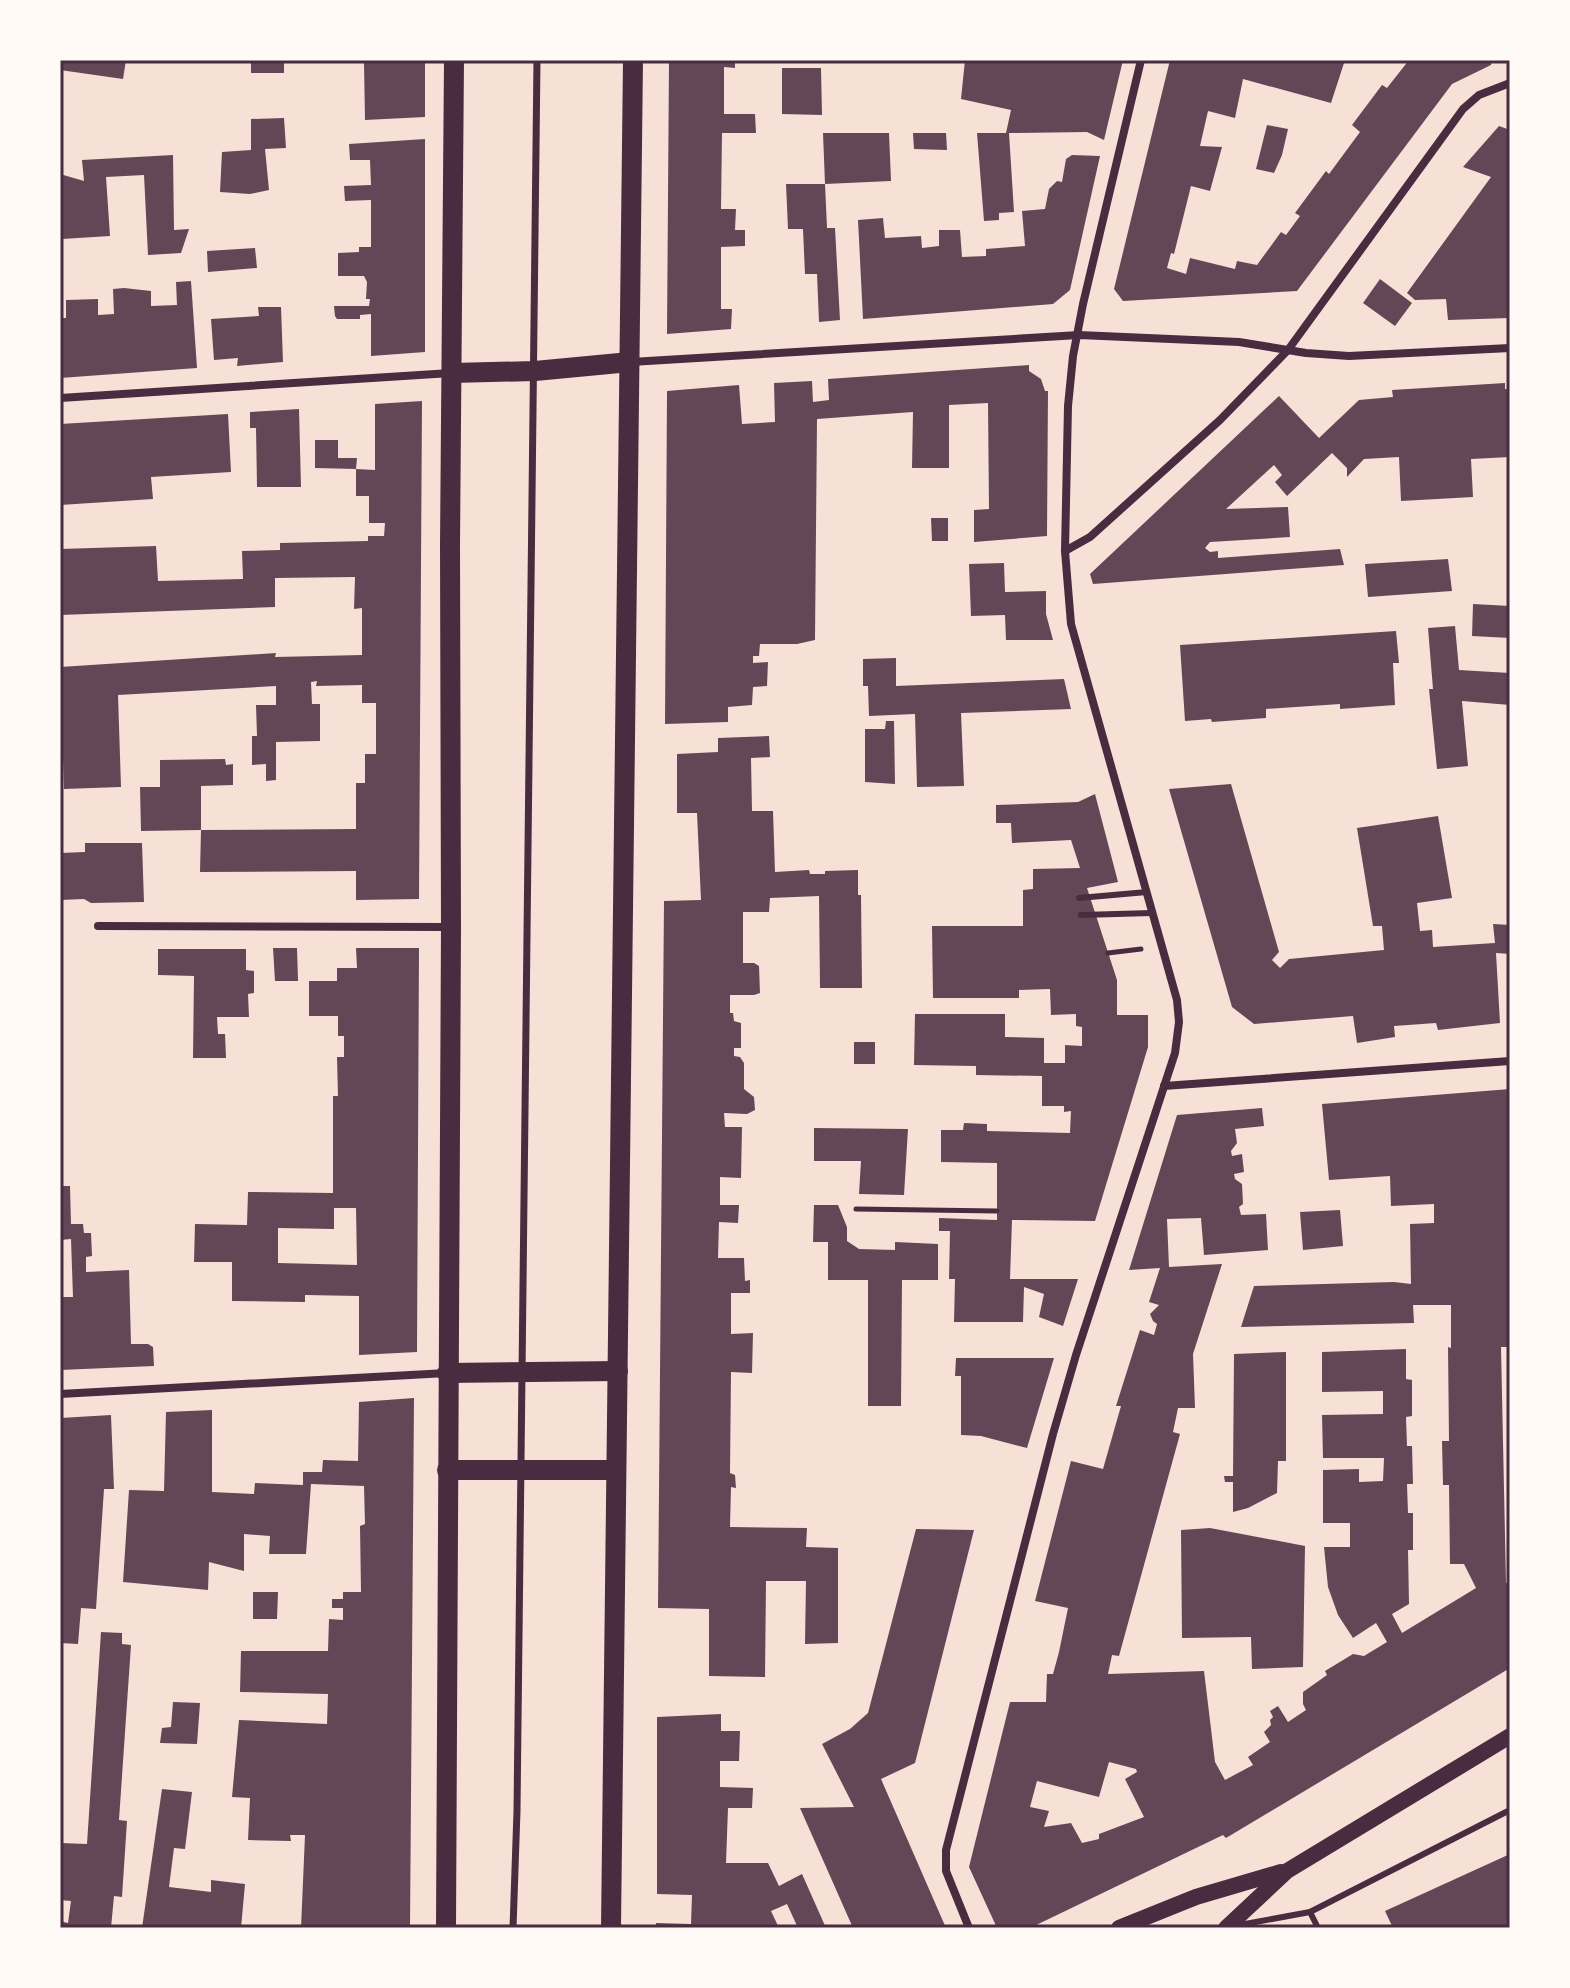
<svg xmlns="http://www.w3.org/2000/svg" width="1570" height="1988" viewBox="0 0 1570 1988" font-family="'DM Sans',sans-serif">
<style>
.building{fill:#644757;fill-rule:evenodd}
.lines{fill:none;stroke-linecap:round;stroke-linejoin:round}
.path{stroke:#4a2c40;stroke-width:5}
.service{stroke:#4a2c40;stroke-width:6}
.pedestrian{stroke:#4a2c40;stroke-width:7}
.minor{stroke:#4a2c40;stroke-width:8}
.secondary{stroke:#4a2c40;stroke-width:16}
.primary{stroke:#4a2c40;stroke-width:20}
.neatline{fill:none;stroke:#4a2c40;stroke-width:3}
</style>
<rect width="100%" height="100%" fill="#f7e1d7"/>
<!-- building -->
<g class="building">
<polygon points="60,60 126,60 123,79 60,70"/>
<rect x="251" y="60" width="33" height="13"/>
<polygon points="327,60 425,60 425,117 365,120 364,63 327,63"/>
<polygon points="669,60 735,60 735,68 724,67 724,114 755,114 756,133 722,133 721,209 736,209 735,230 745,230 745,246 721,247 721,309 732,309 731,329 667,334"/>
<polygon points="965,60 1123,60 1104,140 1087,132 1009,133 1014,212 999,213 999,220 984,221 977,133 1006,133 1011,110 961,99"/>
<polygon points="1170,60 1345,60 1331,103 1243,79 1235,118 1208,111 1200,146 1222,147 1210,191 1191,186 1174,254 1171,253 1167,268 1186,274 1190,258 1235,269 1237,261 1257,265 1281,232 1286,235 1300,216 1295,213 1326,171 1329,174 1360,132 1352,125 1382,85 1387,88 1409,60 1492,60 1491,65 1452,84 1297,291 1123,301 1114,289"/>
<polygon points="782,68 821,68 822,115 782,114"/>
<polygon points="284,118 286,148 265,149 269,190 250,194 220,192 222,152 251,150 251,119"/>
<polygon points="1267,125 1288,129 1282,155 1274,173 1256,169"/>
<polygon points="1499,126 1510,130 1510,318 1448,320 1446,299 1415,300 1407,293 1491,177 1463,167"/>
<polygon points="823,133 889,133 891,181 825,184"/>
<polygon points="913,133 946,133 947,150 914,149"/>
<polygon points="425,139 425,352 371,356 371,314 360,315 360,319 337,319 335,316 334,306 369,306 370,299 366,299 367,282 364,276 338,276 338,253 359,252 359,247 371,247 371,200 345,201 344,186 371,185 370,160 350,160 349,144"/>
<polygon points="173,155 174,230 189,229 181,253 148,255 144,175 106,177 110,236 62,239 60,174 84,181 82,160"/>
<polygon points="1072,155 1100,156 1070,290 1053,304 863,319 858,220 883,218 885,238 921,236 922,248 939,246 939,230 960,230 962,257 986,256 986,249 1025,246 1022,211 1045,209 1049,189 1057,181 1062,182 1066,159"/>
<polygon points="786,184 825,184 827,228 835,228 840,320 819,322 817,274 805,274 803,229 788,229"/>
<polygon points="255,248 257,268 208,272 207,251"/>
<polygon points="1380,279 1412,303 1395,326 1363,303"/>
<polygon points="191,281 197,368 60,378 60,318 66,318 66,300 98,299 98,315 114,314 113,289 124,288 151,291 151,306 177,305 176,282"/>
<polygon points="258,307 281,307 283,362 237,366 238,358 214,360 211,319 259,316"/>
<polygon points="1029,365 1029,371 1041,379 1045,391 1048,391 1047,536 974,542 974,510 989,509 988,403 949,405 949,468 912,468 913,412 817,419 815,640 797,644 760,644 759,656 753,656 753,663 768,662 767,686 753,687 752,705 728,707 728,722 665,724 667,391 739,385 742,424 775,422 774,383 812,381 813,402 829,400 828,379"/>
<polygon points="1505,383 1505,389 1510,389 1510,457 1471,459 1473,497 1401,501 1399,457 1364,459 1347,477 1347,468 1332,453 1287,496 1275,482 1282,475 1274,465 1226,509 1288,507 1290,537 1210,542 1205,548 1210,552 1218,551 1218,558 1340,549 1344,565 1093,584 1090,574 1279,396 1319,438 1359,400 1393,397 1392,390"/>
<polygon points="422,401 419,899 356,900 356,871 200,872 201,830 141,831 140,787 160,787 160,760 225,759 226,765 233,764 233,785 201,786 201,830 356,829 356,783 365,783 365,754 376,754 376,703 362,703 362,685 316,686 317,681 311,682 312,704 320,704 320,741 276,742 276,780 266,781 266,764 252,765 252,736 257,736 256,705 276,705 276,686 118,695 121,787 64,789 63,755 60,755 60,740 63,740 60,667 276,653 275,657 362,655 362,608 354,609 355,577 275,578 275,607 60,615 60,549 156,546 158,581 243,579 242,551 280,550 280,543 368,541 368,536 384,536 385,523 369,523 369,496 356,496 356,469 375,470 375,404"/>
<polygon points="299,409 301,487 257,487 256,428 250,428 250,412"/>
<polygon points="228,414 231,472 151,477 153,499 60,505 60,424"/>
<polygon points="315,440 338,440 338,458 357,458 356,469 315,468"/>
<polygon points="931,518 948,518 948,541 932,541"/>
<polygon points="1448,559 1452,591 1368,597 1365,564"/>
<polygon points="1004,563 1005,592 1046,591 1046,614 1053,640 1006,640 1005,615 971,616 969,564"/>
<polygon points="1473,604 1510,606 1510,638 1472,636"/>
<polygon points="1455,626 1459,670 1510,673 1510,705 1462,701 1468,766 1437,769 1429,689 1433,689 1428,628"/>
<polygon points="1396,631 1399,663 1393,663 1395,705 1340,709 1340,704 1266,709 1266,718 1212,722 1211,719 1185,721 1180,645"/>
<polygon points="896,658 896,686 1064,679 1071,709 961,713 964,786 917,787 915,714 869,716 868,686 863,686 863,659"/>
<polygon points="886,721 894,721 895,784 865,782 865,729 885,729"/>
<polygon points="769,736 770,757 751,758 752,811 773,811 775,872 809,870 810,874 825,874 825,871 858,870 858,895 861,895 862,988 820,988 819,896 770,898 769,912 743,912 743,963 754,963 759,966 760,993 754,995 730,995 730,1013 733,1013 734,1021 741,1023 741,1048 734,1048 734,1056 740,1057 744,1063 744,1089 754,1097 755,1110 747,1114 724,1113 725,1127 742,1127 741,1178 720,1177 720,1205 739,1205 738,1223 719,1222 718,1258 744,1258 745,1281 750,1280 750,1293 731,1293 731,1334 753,1333 752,1373 731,1372 730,1473 735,1475 736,1488 731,1487 730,1527 807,1528 806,1547 838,1548 838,1643 805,1644 806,1581 766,1581 765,1677 709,1676 709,1609 658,1608 664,901 701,900 697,813 677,813 677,754 718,752 718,738"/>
<polygon points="1231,784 1279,952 1272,960 1280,968 1289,959 1384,950 1382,926 1373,926 1357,828 1438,816 1452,898 1417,903 1420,931 1432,930 1433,947 1495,943 1493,924 1510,925 1510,954 1496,953 1500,1023 1438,1030 1436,1023 1394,1026 1395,1037 1357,1043 1353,1016 1254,1024 1232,1007 1169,789"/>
<polygon points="1095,794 1118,882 1087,888 1117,980 1117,1015 1148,1015 1148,1047 1095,1221 1012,1220 1010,1279 1078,1279 1063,1326 1039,1317 1044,1294 1024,1287 1023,1322 954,1322 955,1279 949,1279 950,1231 939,1231 939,1218 997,1220 997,1163 941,1162 941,1130 963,1130 964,1123 987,1124 987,1131 1070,1133 1071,1111 1064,1112 1064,1106 1042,1106 1042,1076 976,1075 976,1066 914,1065 915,1014 1005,1014 1005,1037 1044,1038 1044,1063 1065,1063 1065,1045 1082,1046 1082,1027 1076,1026 1076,1014 1051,1015 1050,989 1019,990 1019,998 933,998 932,926 1023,926 1023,890 1033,889 1033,869 1080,868 1071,840 1012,843 1011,823 996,823 996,805 1078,802"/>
<polygon points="85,843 142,843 144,902 91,903 84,899 60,900 60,853 85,852"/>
<polygon points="273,948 297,948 298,981 275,981"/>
<path d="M356 948H419L417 1352 359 1355V1296L305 1295V1302L232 1301V1262H194L195 1224 247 1225 248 1192 333 1193V1096H338L337 1057H344V1036H338V1016H309V981H337V968H357ZM334 1208H356L357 1265 278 1263V1228L334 1229Z"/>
<polygon points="158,949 246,949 246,970 254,971 254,993 248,994 249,1017 217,1017 218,1034 225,1034 226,1058 193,1058 194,976 158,975"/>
<rect x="854" y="1042" width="21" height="22"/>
<path d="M1510 1089V1347H1501L1506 1583 1510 1582V1668L1226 1838 1223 1835 1030 1928H997L969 1867 1010 1702H1046L1047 1674H1053L1059 1652 1068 1608 1035 1601 1071 1461 1103 1469 1121 1406H1116L1140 1330 1154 1335 1157 1324 1153 1321 1150 1314 1159 1305 1149 1302 1160 1268 1129 1270 1177 1115 1262 1108 1264 1126 1235 1129 1237 1143 1231 1151 1232 1156 1242 1154 1244 1172 1234 1174 1235 1179 1242 1184 1243 1204 1239 1207 1241 1215 1266 1214 1268 1250 1204 1255 1201 1218 1167 1219 1169 1267 1222 1264 1193 1354 1195 1408H1178L1173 1432 1180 1434 1119 1656 1112 1655 1108 1674 1204 1671 1215 1762 1225 1780 1253 1765 1248 1757 1270 1742 1264 1732 1271 1725 1270 1720 1273 1717 1270 1711 1278 1706 1288 1722 1306 1710 1303 1704V1692L1327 1675 1325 1671 1353 1654 1364 1656 1387 1642 1376 1623 1353 1638 1338 1615 1328 1587 1324 1547H1350V1523H1323V1470L1359 1469V1482L1383 1481 1384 1458H1323L1322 1415 1383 1414V1391L1322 1392V1352L1406 1349V1379L1412 1380V1416L1406 1417 1407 1446H1412L1413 1484H1407L1408 1513H1413V1550H1408L1409 1604 1392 1614 1402 1633 1476 1588 1464 1564H1450L1449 1485H1443L1442 1441H1449L1448 1347 1451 1348V1305H1413L1414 1323 1241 1327 1254 1286 1394 1282 1411 1284 1410 1224 1434 1223V1204L1391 1206 1390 1176 1329 1180 1322 1104ZM1109 1762 1136 1769 1137 1772 1125 1779 1144 1817 1099 1834V1839L1082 1843 1071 1823 1044 1827 1049 1811 1030 1807 1037 1781 1099 1797Z"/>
<polygon points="814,1128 908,1129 904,1195 859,1194 861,1161 814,1161"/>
<polygon points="60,1186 70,1186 71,1224 83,1224 84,1233 91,1233 92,1256 86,1257 86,1272 129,1270 131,1344 148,1344 153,1347 154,1366 60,1370 60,1297 73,1297 71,1239 60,1240"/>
<polygon points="814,1205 838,1205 847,1227 847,1241 859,1249 895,1250 895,1242 938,1244 938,1280 902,1280 901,1406 868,1406 868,1280 828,1280 828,1242 813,1242"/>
<polygon points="1340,1210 1343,1246 1303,1250 1300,1212"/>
<polygon points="1286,1352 1286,1461 1278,1461 1277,1493 1248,1508 1233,1512 1233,1482 1225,1482 1224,1476 1233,1476 1234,1354"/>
<polygon points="956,1358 1054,1358 1027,1448 981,1436 961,1435 961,1376 955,1376"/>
<polygon points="414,1398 410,1928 301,1928 305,1835 290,1835 291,1841 248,1840 250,1798 232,1797 239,1720 327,1724 328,1694 240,1692 241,1651 328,1651 329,1619 343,1620 343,1608 332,1608 332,1599 343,1599 343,1592 361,1592 360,1526 365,1524 364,1486 311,1484 306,1554 269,1554 270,1536 244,1534 244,1571 209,1562 208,1590 123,1582 129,1490 164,1491 166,1412 212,1410 212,1492 254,1494 255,1483 303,1485 303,1472 322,1472 323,1460 358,1461 359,1402"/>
<polygon points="111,1415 114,1489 104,1489 96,1609 81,1608 78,1644 60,1643 60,1418"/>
<polygon points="1210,1528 1305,1546 1303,1667 1252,1669 1251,1637 1182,1638 1181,1530"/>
<polygon points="916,1529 974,1530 915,1763 881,1779 946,1928 853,1928 800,1808 854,1807 822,1744 850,1729 868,1713"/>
<polygon points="253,1592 278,1592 277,1619 253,1619"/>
<polygon points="101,1632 122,1633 122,1644 131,1645 119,1820 127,1821 122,1897 114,1896 111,1928 60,1928 60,1921 68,1923 71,1901 60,1900 60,1843 87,1844"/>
<polygon points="173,1702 200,1703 197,1744 160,1743 162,1728 171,1727"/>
<polygon points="721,1714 721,1731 740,1731 739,1761 720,1761 720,1787 753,1788 752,1808 728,1808 726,1863 768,1863 779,1886 802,1874 826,1928 798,1928 787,1904 771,1911 779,1928 656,1928 656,1923 691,1924 692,1895 657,1894 657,1717"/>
<polygon points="162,1789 192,1792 185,1849 174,1848 169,1887 211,1892 211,1880 245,1884 241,1928 177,1925 177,1928 142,1928"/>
<polygon points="1510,1854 1510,1928 1393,1928 1385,1911"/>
</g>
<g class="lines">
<!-- path -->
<g class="path">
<polyline points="1108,953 1141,949"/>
<polyline points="856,1209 997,1211"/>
</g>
<!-- service -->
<g class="service">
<polyline points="1079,898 1147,892"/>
<polyline points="1081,915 1152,913"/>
<polyline points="1310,1912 1318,1928"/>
<polyline points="1234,1926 1310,1912 1510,1810"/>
</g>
<!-- pedestrian -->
<polyline class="pedestrian" points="513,1928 517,1811 537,60"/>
<!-- minor -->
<g class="minor">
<polyline points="631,362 1079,335 1239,342 1306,353 1349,356 1510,348"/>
<polyline points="60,398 451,373"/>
<polyline points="1065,551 1090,537 1220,420 1288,350 1463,109 1479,95 1510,83"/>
<polyline points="98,926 450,927"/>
<polyline points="1164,1086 1510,1061"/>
<polyline points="60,1394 447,1373"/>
<polyline points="969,1928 946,1871 946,1850 1053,1434 1076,1355 1175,1053 1179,1022 1177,1000 1071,624 1065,551 1068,406 1073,356 1083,304 1141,60"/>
</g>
<!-- secondary -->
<g class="secondary">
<polyline points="1119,1928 1196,1897 1281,1872"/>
<polyline points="1226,1928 1287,1871 1510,1736"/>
</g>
<!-- primary -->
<g class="primary">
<polyline points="452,373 535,371 630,362"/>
<polyline points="447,1373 618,1371"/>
<polyline points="447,1470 616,1470"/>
<polyline points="446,1928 451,927 450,544 454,60"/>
<polyline points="611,1928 633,60"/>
</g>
</g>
<!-- border -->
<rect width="1570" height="1988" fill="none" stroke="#fffaf5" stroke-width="124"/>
<rect x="62" y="62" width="1446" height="1864" class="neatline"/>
</svg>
